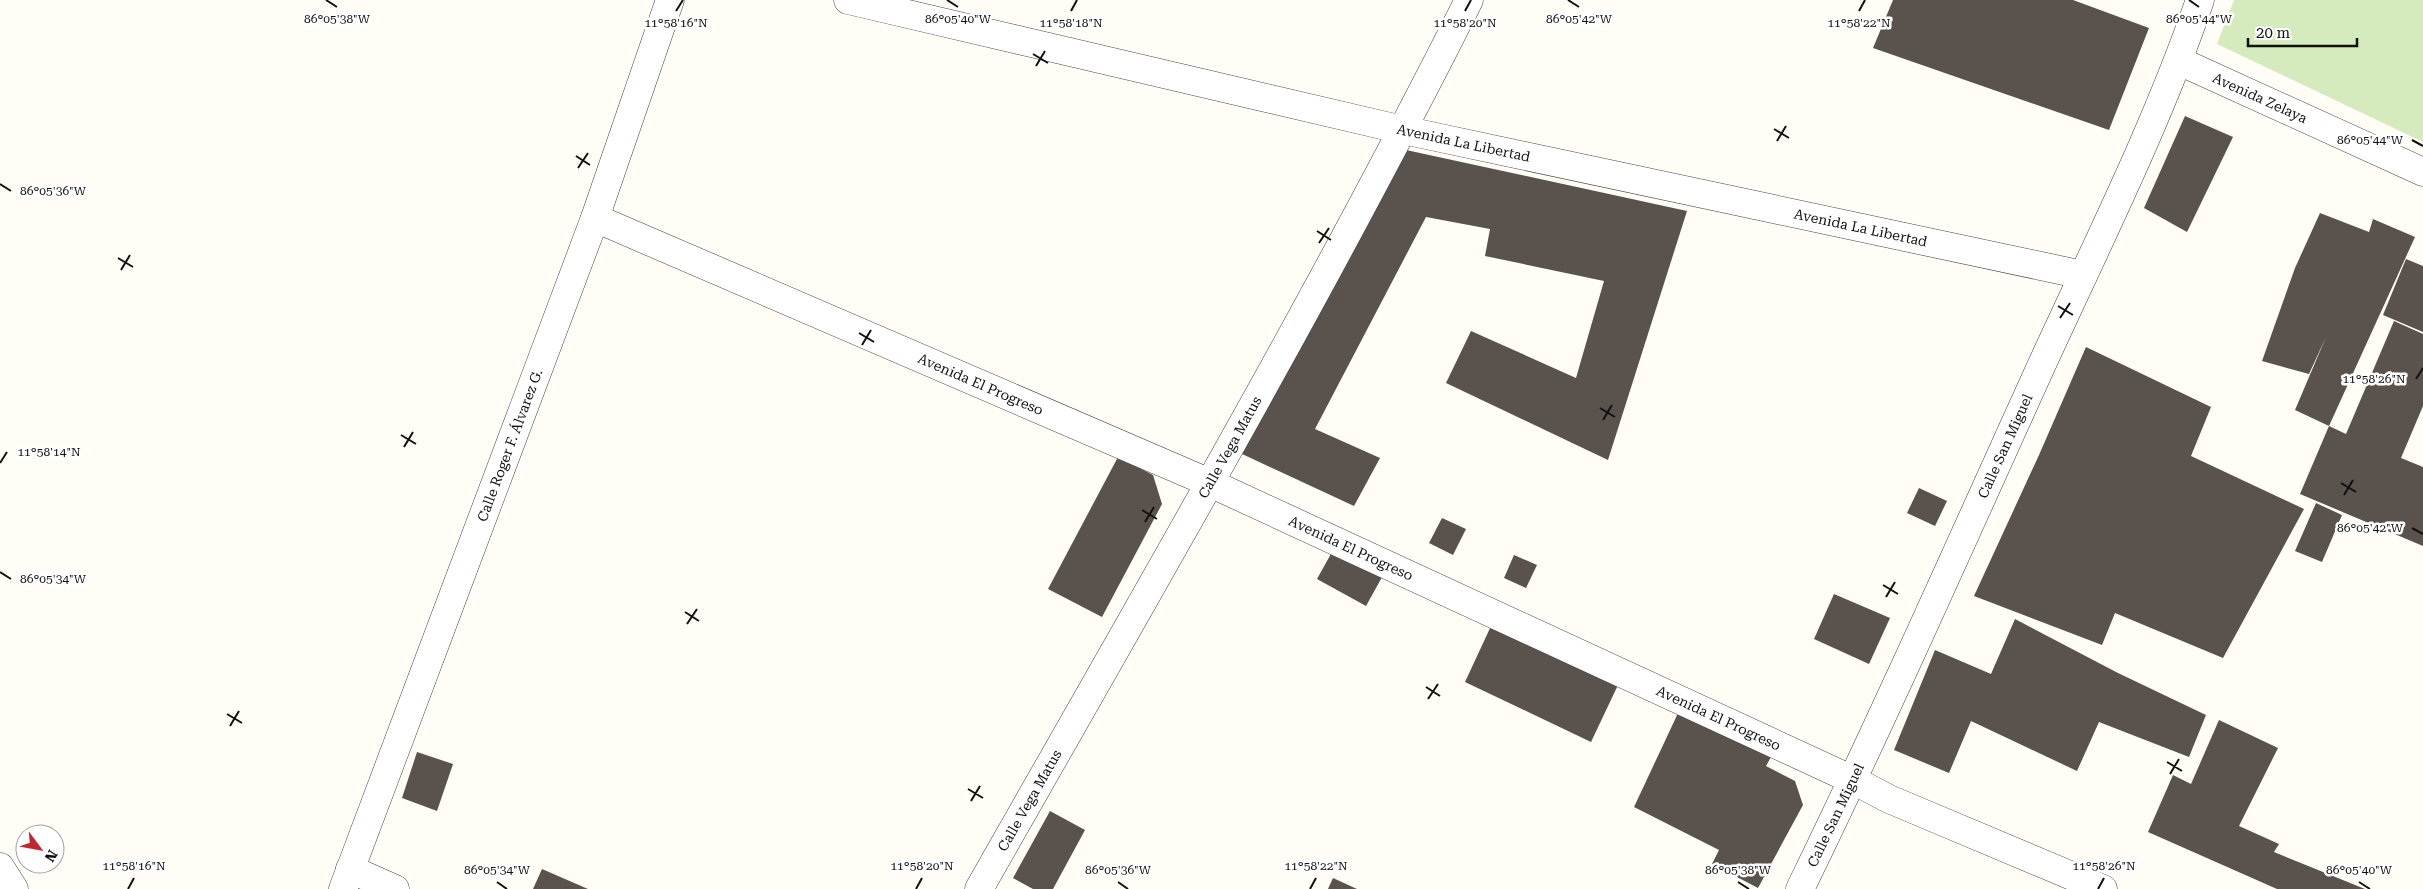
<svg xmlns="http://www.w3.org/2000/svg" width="2423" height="889" viewBox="0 0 2423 889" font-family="'Roboto Serif',serif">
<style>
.green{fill:#d5ebbd}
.building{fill:#5a524d}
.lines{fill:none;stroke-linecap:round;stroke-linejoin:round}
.minor-casing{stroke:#444;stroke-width:29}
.tertiary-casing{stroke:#444;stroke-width:29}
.minor{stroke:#fff;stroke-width:28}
.tertiary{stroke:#fff;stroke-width:28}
.ticks{fill:none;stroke:#111;stroke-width:2}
.labels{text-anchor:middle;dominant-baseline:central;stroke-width:5;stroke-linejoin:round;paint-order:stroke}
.street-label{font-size:14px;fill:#111;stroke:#fff}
.ticks-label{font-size:12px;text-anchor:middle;fill:#111;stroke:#fff;stroke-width:5;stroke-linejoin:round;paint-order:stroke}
</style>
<rect width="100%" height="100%" fill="#fffdf5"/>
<!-- green -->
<polygon class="green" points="2234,0 2423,0 2423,142 2217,44"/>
<!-- building -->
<g class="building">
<polygon points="1893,0 2073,0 2149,28 2109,130 1873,48"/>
<polygon points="2185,116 2233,137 2187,232 2144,208"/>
<polygon points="1406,150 1687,211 1608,460 1446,383 1471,331 1576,378 1604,281 1485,256 1490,229 1426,217 1315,429 1380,458 1354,506 1240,453"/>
<polygon points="2320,213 2369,232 2373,219 2415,237 2329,426 2346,434 2394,321 2423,334 2423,406 2401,458 2423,467 2423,546 2300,494 2329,426 2295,410 2326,337 2309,374 2262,361 2295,268"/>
<polygon points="2406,259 2423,266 2423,332 2383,315"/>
<polygon points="2086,347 2211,407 2191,456 2304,509 2223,658 2115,613 2102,645 1974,596 2039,455"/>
<polygon points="1118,457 1153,475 1162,504 1102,617 1048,589"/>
<polygon points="1919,488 1947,501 1935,526 1907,513"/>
<polygon points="2316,503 2342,515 2322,562 2295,551"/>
<polygon points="1442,518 1466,529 1453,555 1429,543"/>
<polygon points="1337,543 1386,570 1366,606 1317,579"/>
<polygon points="1514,555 1537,565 1526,588 1504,578"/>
<polygon points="1834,594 1890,618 1869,664 1814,639"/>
<polygon points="2015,619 2118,673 2206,715 2189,757 2099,722 2077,771 1971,721 1949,773 1894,750 1935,650 1991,674"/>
<polygon points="1491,626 1618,685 1591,742 1465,682"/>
<polygon points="1679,711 1771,757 1766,766 1795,781 1803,805 1758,888 1712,864 1719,850 1634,807"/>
<polygon points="2219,720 2278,748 2239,826 2279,844 2274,852 2365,889 2277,889 2148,832 2173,775 2191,784"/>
<polygon points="417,752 453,764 437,811 402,798"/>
<polygon points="1050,811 1085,830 1053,889 1033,889 1013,878"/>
<polygon points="542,869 588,889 533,889"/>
<polygon points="1333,878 1357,889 1328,889"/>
</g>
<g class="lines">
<!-- minor casing -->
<g class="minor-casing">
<g id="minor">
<path id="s1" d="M848 0 1403 130 2083 275"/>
<path id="s2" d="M595 218 1210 483 1853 780"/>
<polyline points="0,867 14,889"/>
<polyline points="350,869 395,889"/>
<path id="s3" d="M343 889 595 218 670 0"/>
<path id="s4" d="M979 889C1146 595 1317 302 1469 0"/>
</g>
</g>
<!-- tertiary casing -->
<g class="tertiary-casing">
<g id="tertiary">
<path id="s5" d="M2179 61 2423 172"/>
<polyline points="1853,780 1889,799 2103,889"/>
<path id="s6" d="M1800 889C1883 719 1960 545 2038 373 2094 250 2156 128 2200 0"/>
</g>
</g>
<!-- minor -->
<use href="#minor" class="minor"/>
<!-- tertiary -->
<use href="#tertiary" class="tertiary"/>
</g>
<!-- ticks -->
<path class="ticks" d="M326 0 337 7M947 0 958 7M1568 0 1579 7M2189 0 2199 7M676 11 683 0M1071 11 1077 0M1465 11 1471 0M1859 11 1865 0M1033 54 1048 63M1036 66 1045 51M1774 129 1789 138M2412 140 2423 146M1777 141 1786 126M576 156 590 165M578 168 588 153M0 184 11 191M1317 231 1331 240M1319 243 1329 228M118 258 133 267M121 270 130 255M2058 306 2073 315M2060 318 2070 303M859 333 874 342M862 345 871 330M2416 379 2423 368M1600 408 1615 417M1603 420 1612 405M401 435 416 444M404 447 413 432M0 463 7 452M2341 483 2356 492M2344 495 2353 480M1142 510 1157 519M1145 522 1154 507M2412 528 2423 534M0 572 11 579M1883 585 1898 594M1886 597 1895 582M685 612 699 621M687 624 697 609M1426 687 1440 696M1428 699 1438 684M227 714 242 723M230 726 239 711M2167 762 2182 771M2170 774 2179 759M968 789 983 798M971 801 980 786M497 882 507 889M1118 882 1128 889M1738 882 1749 889M2359 882 2370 889M128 889 134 878M916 889 922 878M1310 889 1316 878M2098 889 2104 878"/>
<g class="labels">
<!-- street labels -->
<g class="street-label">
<text stroke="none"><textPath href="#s5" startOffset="89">Avenida Zelaya</textPath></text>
<text stroke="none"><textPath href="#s1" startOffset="632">Avenida La Libertad</textPath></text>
<text stroke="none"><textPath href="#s1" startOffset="1038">Avenida La Libertad</textPath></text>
<text stroke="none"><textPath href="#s2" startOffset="420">Avenida El Progreso</textPath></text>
<text stroke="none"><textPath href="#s3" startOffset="474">Calle Roger F. Álvarez G.</textPath></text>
<text stroke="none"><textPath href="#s6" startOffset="488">Calle San Miguel</textPath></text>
<text stroke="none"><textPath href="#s4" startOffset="508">Calle Vega Matus</textPath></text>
<text stroke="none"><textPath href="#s2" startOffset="825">Avenida El Progreso</textPath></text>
<text stroke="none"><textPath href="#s2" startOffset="1230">Avenida El Progreso</textPath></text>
<text stroke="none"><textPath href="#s4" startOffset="102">Calle Vega Matus</textPath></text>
<text stroke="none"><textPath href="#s6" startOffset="82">Calle San Miguel</textPath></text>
</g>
</g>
<g class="ticks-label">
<text x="337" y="23">86°05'38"W</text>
<text x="2199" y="23">86°05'44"W</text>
<text x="958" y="23">86°05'40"W</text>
<text x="1579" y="23">86°05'42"W</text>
<text x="676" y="27">11°58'16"N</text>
<text x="1071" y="27">11°58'18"N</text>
<text x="1465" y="27">11°58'20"N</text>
<text x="1859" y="27">11°58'22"N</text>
<text x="2370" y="144">86°05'44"W</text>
<text x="53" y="195">86°05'36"W</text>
<text x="2374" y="383">11°58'26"N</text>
<text x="49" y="456">11°58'14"N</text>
<text x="2370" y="532">86°05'42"W</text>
<text x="53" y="583">86°05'34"W</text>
<text x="134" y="870">11°58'16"N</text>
<text x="922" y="870">11°58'20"N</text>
<text x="1316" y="870">11°58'22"N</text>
<text x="2104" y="870">11°58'26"N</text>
<text x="497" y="874">86°05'34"W</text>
<text x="1118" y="874">86°05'36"W</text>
<text x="1738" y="874">86°05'38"W</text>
<text x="2359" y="874">86°05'40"W</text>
</g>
<!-- north arrow -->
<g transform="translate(40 849) rotate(122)"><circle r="24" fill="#ffffff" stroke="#a0a0a0"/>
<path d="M0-4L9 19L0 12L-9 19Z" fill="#c4262e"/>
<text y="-8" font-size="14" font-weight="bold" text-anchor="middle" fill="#111111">N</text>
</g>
<!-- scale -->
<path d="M2248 38v8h109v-8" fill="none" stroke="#111111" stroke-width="2.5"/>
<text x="2256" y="38" font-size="15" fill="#111111" stroke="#ffffff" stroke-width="4" paint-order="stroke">20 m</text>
</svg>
